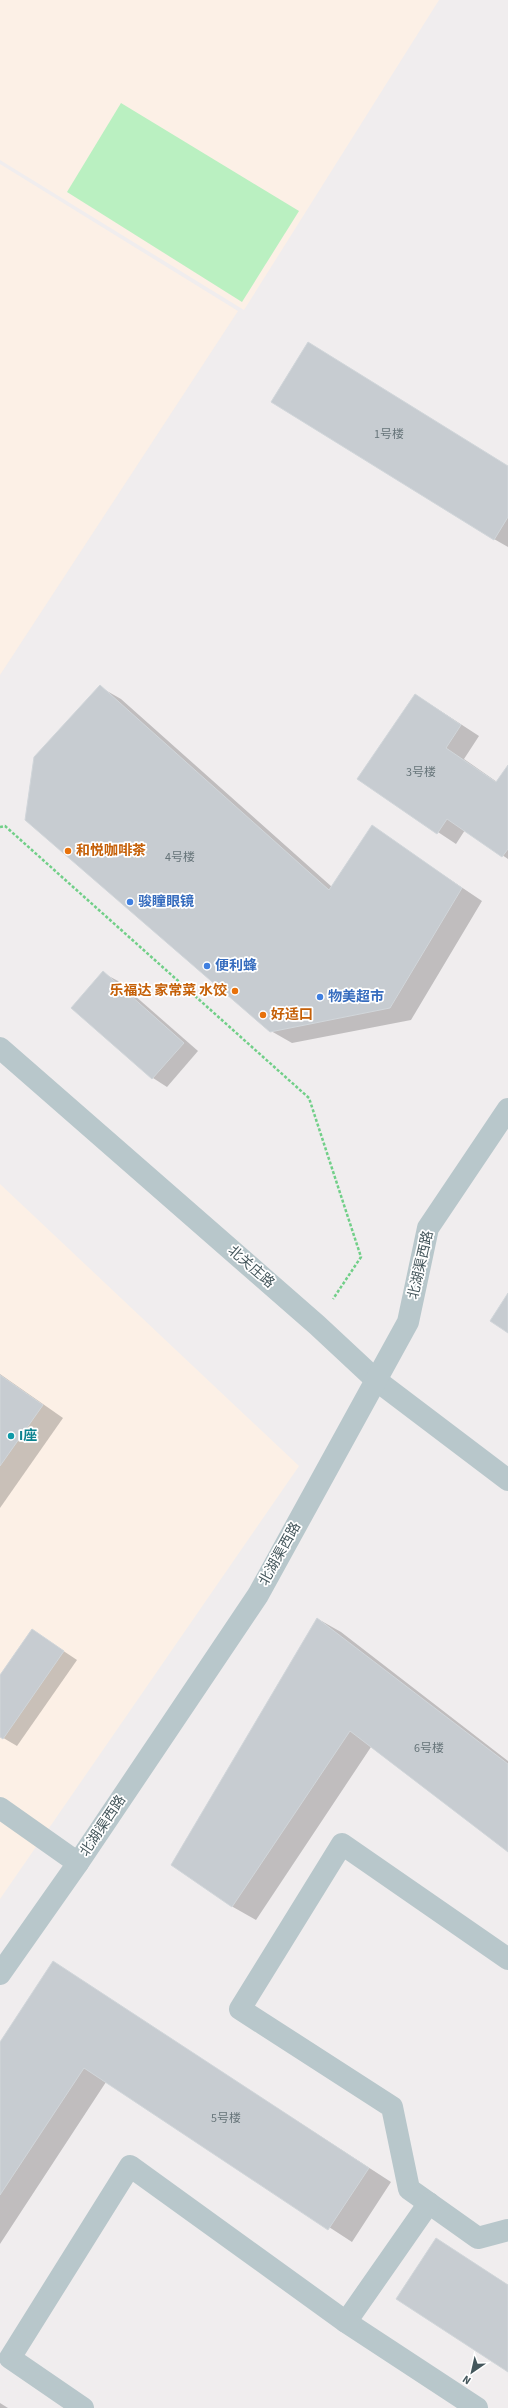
<svg xmlns="http://www.w3.org/2000/svg" width="508" height="2408" viewBox="0 0 508 2408" font-family="'Source Sans 3','Noto Sans SC',sans-serif">
<style>
.commercial{fill:#fcf0e6}
.green{fill:#baf0c1}
.shadow{fill:#0003}
.building{fill:#c7ccd1;stroke:#d1d6da}
.lines{fill:none;stroke-linecap:round;stroke-linejoin:round}
.path{stroke:#71cf88;stroke-width:2.5;stroke-dasharray:3 2;stroke-linecap:butt}
.minor{stroke:#b8c7cb;stroke-width:22}
.food-dot{fill:#e8710a;stroke:#fff;stroke-width:1.5}
.shop-dot{fill:#3f7fe0;stroke:#fff;stroke-width:1.5}
.culture-dot{fill:#0f9aa8;stroke:#fff;stroke-width:1.5}
.labels{text-anchor:middle;dominant-baseline:central;stroke-width:3.5;stroke-linejoin:round;paint-order:stroke}
.number-label{font-size:12px;fill:#667479}
.food-label{font-size:14px;font-weight:bold;fill:#c56008;stroke:#fff;text-anchor:start}
.shop-label{font-size:14px;font-weight:bold;fill:#366cbe;stroke:#fff;text-anchor:start}
.street-label{font-size:14px;fill:#45575c;stroke:#fff}
.culture-label{font-size:14px;font-weight:bold;fill:#0d838f;stroke:#fff;text-anchor:start}
</style>
<rect width="100%" height="100%" fill="#f0edee"/>
<!-- commercial -->
<g class="commercial">
<polygon points="0,0 439,0 244,310 0,160"/>
<polygon points="0,164 238,311 0,675"/>
<polygon points="0,1184 299,1466 0,1899"/>
</g>
<!-- green -->
<polygon class="green" points="121,103 299,211 242,302 67,192"/>
<!-- shadow -->
<g class="shadow">
<polygon points="508,467 508,547 494,539"/>
<polygon points="100,687 121,699 332,887 372,827 482,901 411,1020 292,1043 271,1031"/>
<polygon points="416,695 479,736 464,759 497,782 508,766 508,859 465,830 456,844 358,779"/>
<polygon points="103,973 118,981 198,1051 167,1087 153,1078 72,1008"/>
<polygon points="0,1374 63,1418 0,1508"/>
<polygon points="318,1619 341,1632 508,1761 508,1851 371,1747 256,1920 233,1907 172,1864"/>
<polygon points="32,1630 77,1660 17,1746 0,1736 0,1677"/>
<polygon points="54,1963 391,2182 352,2242 106,2082 0,2244 0,2044"/>
<polygon points="436,2239 508,2285 508,2371"/>
<polygon points="0,2403 8,2408 0,2408"/>
</g>
<!-- building -->
<g class="building">
<polygon points="308,342 508,466 508,517 494,540 271,402"/>
<polygon points="100,685 329,890 372,825 462,888 390,1008 270,1032 25,820 34,757"/>
<polygon points="415,694 461,725 446,748 496,782 508,765 508,849 502,857 447,819 437,834 357,779"/>
<polygon points="103,971 184,1043 152,1079 71,1008"/>
<polygon points="508,1293 508,1333 490,1321"/>
<polygon points="0,1375 43,1405 0,1466"/>
<polygon points="317,1618 508,1764 508,1852 350,1731 232,1907 171,1865"/>
<polygon points="32,1629 64,1651 3,1739 0,1737 0,1675"/>
<polygon points="53,1961 369,2168 328,2230 84,2068 0,2195 0,2042"/>
<polygon points="436,2238 508,2285 508,2372 396,2299"/>
</g>
<g class="lines">
<!-- path -->
<polyline class="path" points="0,827 5,826 309,1098 361,1257 333,1299"/>
<!-- minor -->
<g class="minor">
<polyline points="0,1048 317,1325 376,1380 508,1480"/>
<polyline points="0,1808 78,1863"/>
<polyline points="508,1959 342,1844 240,2009 392,2107 409,2189 478,2238 508,2230"/>
<polyline points="0,1974 78,1863 258,1595 408,1322 428,1228 508,1109"/>
<polyline points="346,2322 429,2203"/>
<polyline points="83,2408 10,2358 130,2166 346,2322 477,2408"/>
</g>
</g>
<!-- markers -->
<g class="food-dot">
<circle cx="68" cy="851" r="4"/>
<circle cx="235" cy="991" r="4"/>
<circle cx="263" cy="1015" r="4"/>
</g>
<g class="shop-dot">
<circle cx="130" cy="902" r="4"/>
<circle cx="207" cy="966" r="4"/>
<circle cx="320" cy="997" r="4"/>
</g>
<circle class="culture-dot" cx="11" cy="1436" r="4"/>
<g class="labels">
<!-- number labels -->
<g class="number-label">
<text x="389" y="434">1号楼</text>
<text x="421" y="772">3号楼</text>
<text x="180" y="857">4号楼</text>
<text x="429" y="1748">6号楼</text>
<text x="226" y="2118">5号楼</text>
</g>
<!-- food labels -->
<g class="food-label">
<text x="76" y="851">和悦咖啡茶</text>
<text x="227" y="991" text-anchor="end">乐福达 家常菜 水饺</text>
<text x="271" y="1015">好适口</text>
</g>
<!-- shop labels -->
<g class="shop-label">
<text x="138" y="902">骏瞳眼镜</text>
<text x="215" y="966">便利蜂</text>
<text x="328" y="997">物美超市</text>
</g>
<!-- street labels -->
<g class="street-label">
<text transform="translate(421 1265) rotate(-77)">北湖渠西路</text>
<text transform="translate(251 1267) rotate(41)">北关庄路</text>
<text transform="translate(280 1554) rotate(-61)">北湖渠西路</text>
<text transform="translate(103 1826) rotate(-56)">北湖渠西路</text>
</g>
<!-- culture labels -->
<g class="culture-label">
<text x="19" y="1436">I座</text>
</g>
</g>
<!-- north arrow -->
<g transform="translate(472 2372) rotate(214)" stroke="#ffffff" stroke-width="3" paint-order="stroke">
<path d="M0-3L7 15L0 10L-7 15Z" fill="#45575c"/>
<text y="-6" font-size="11" font-weight="bold" text-anchor="middle" fill="#45575c">N</text>
</g>
</svg>
